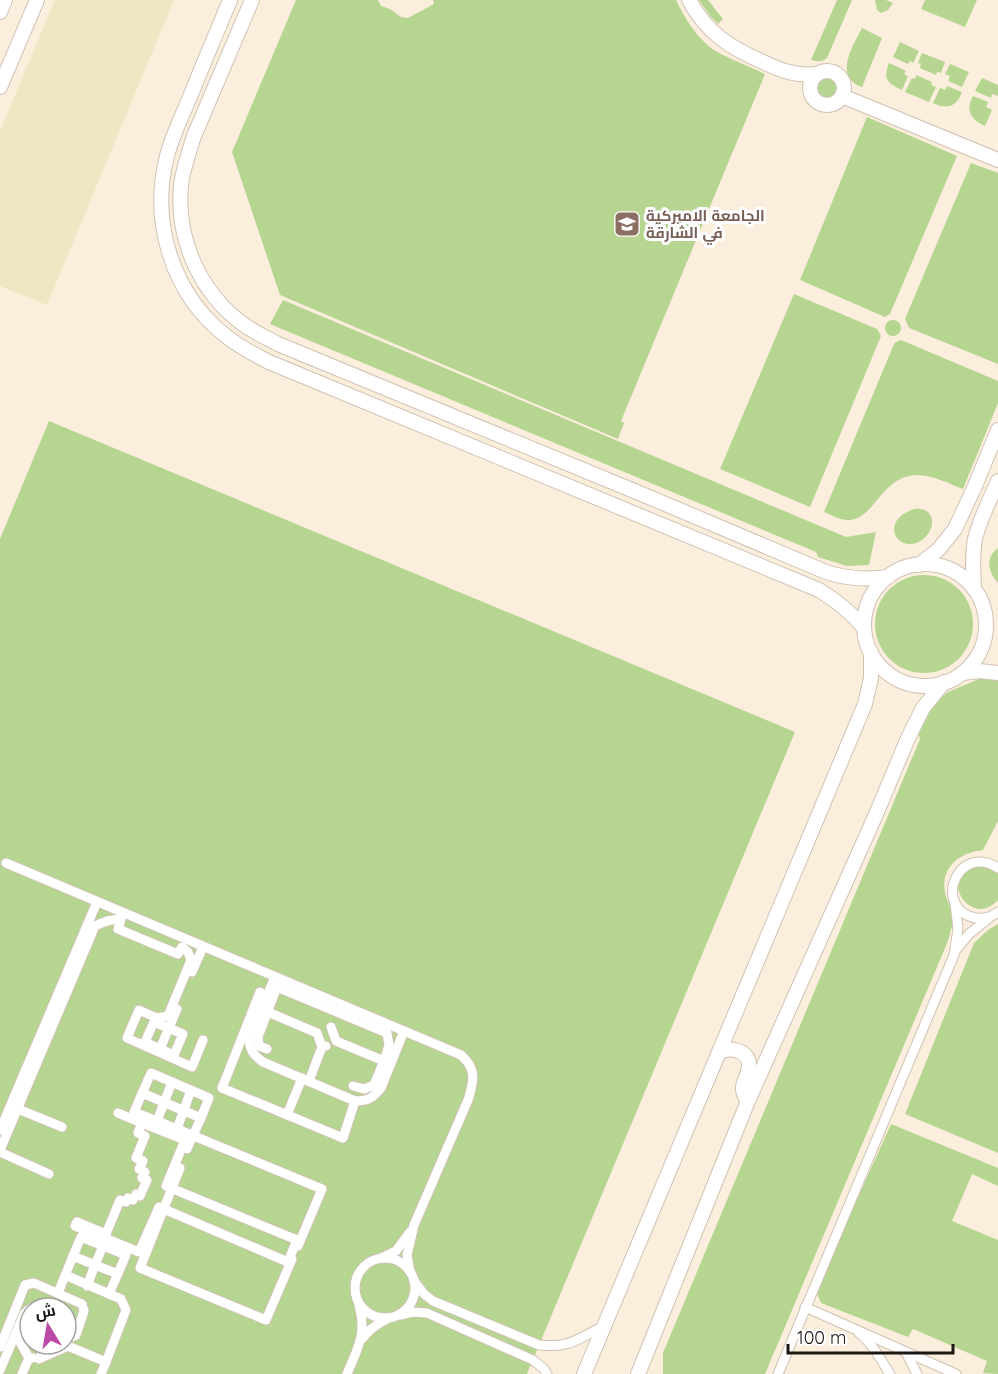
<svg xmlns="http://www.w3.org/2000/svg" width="998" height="1374" viewBox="0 0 998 1374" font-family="Quicksand,Cairo,sans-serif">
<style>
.green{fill:#b5d590;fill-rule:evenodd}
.sand{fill:#f0e6c1}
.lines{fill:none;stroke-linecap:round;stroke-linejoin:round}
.street-casing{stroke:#d0c2b3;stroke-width:11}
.secondary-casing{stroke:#d0c2b3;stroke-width:16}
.street{stroke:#fff;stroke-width:9}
.secondary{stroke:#fff;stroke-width:14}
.labels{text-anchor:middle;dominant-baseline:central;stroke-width:6;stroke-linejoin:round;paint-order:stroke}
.education-label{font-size:15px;font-weight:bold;fill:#785e54;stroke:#fff;text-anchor:start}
</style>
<rect width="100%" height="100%" fill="#fbeedd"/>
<!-- green -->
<g class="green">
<path d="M296 0H378L381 6 390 9 401 17 408 18 434 4 433 0H676C686 21 700 43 721 54 735 61 750 67 765 74L621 421 624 423 618 439 280 295 232 152Z"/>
<polygon points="699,0 708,0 723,19 718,24 710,16"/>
<path d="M837 0H852L827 58C822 62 818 62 811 60Z"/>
<polygon points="875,0 886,0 893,3 888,10 881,13 877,10"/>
<polygon points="925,0 977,0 965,27 921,9"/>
<path d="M862 28 882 38 862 87C833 76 853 46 862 28Z"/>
<polygon points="900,42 919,51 913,63 910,61 908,64 893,57"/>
<polygon points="922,53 945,62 941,73 937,72 936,75 920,68 921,64 918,63"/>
<path d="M889 63 906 71 904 74 908 76 902 90C887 83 883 79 889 63Z"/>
<polygon points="950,64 969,72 962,87 948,81 950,76 945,74"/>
<polygon points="916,75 932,82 931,85 936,87 929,102 905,92 912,78 915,79"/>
<circle cx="827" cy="89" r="12"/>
<polygon points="982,78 998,85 998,96 992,94 991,98 975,91"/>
<path d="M947 86 962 92C957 107 946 110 933 103L940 88 945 90Z"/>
<path d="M973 96 988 102 986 107 992 110 985 126C971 120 965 110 973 96Z"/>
<polygon points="867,117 957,156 890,314 885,317 800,280"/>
<polygon points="971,163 998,173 998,364 909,328 905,319"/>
<polygon points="794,294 877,329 881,336 810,507 720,469"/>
<polygon points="283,300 846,537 876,532 869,565 847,566 818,557 816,552 270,324"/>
<circle cx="893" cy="328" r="8"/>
<path d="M901 340 998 381V403L963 489C949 484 933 475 918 475 882 475 875 518 850 520 841 521 832 515 824 512L894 344 896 342Z"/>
<path d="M49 421 795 732 527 1374H0V539ZM30 1308H66V1344H30Z"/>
<path d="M914 509C944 506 933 545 908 544 895 543 890 528 898 519 902 514 908 511 914 509Z"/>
<path d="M998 548V583C988 572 985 557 998 548Z"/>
<circle cx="924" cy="624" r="49"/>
<path d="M979 679H998V821L983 850C946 854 933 884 955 914L948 941 765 1374H663V1353L920 739 917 730 935 702 948 692Z"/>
<path d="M982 865 995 871 998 874V900C972 928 942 882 968 869 972 867 978 866 982 865Z"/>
<polygon points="998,924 998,1153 905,1114 974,943 988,930"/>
<polygon points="891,1124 998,1168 998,1186 972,1174 952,1221 998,1240 998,1374 983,1373 987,1361 913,1329 908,1337 821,1303 816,1291"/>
</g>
<!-- sand -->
<polygon class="sand" points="55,0 174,0 47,305 0,286 0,131"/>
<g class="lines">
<!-- street casing -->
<g class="street-casing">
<g id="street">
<path d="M6 863 461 1055C477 1069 474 1081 468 1100L414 1225 407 1255 410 1272"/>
<path d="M998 868C956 842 932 910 976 918 985 919 992 917 998 912"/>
<polyline points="956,950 969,934 989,918"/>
<polyline points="192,972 203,947"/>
<path d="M275 977 249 1037C249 1049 253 1055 263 1062L355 1101C368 1101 373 1098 381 1088L404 1031"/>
<polyline points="260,992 222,1088 343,1138 355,1101"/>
<polyline points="268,1012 317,1033 322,1047"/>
<polygon points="154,1022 183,1034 174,1055 145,1042"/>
<polyline points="160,1049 177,1009"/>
<polyline points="267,1049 259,1046 258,1037 277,987 387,1033 389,1045 384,1061 336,1041 331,1027"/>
<polyline points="309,1081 322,1047 326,1046"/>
<polyline points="172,1082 157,1121 177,1129"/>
<polyline points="353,1086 364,1089 374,1085 384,1061"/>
<polyline points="191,1090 177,1129 322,1189 298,1246"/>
<polyline points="142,1093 201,1118 209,1098 151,1073 134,1112 157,1121"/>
<polyline points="18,1109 62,1127"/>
<polyline points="118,1113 142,1123"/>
<polyline points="287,1115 302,1078"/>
<polygon points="142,1123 185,1140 166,1186 297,1240 288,1262 159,1207 139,1252 75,1226 77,1222 106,1234 120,1200 126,1202 128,1198 133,1200 136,1194 140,1196 147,1180 142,1178 145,1172 139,1169 143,1161 136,1158 145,1136 138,1133"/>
<polyline points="0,1130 97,902"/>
<polyline points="187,1149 201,1118"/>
<path d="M0 1150 95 926C103 922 111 919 121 919L118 929 178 954 182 947 188 952 191 960 168 1016 157 1018 139 1010 127 1038 192 1067 203 1040"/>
<polyline points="0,1152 49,1174"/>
<polyline points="180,1168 140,1268 266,1320 292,1259"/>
<polyline points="103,1246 95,1265 118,1274"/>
<polyline points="73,1256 81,1237 126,1255 109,1294"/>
<polyline points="381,1258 396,1251 410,1232"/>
<circle cx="385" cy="1288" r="30"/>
<path d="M414 1281 424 1294 433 1301 539 1345C571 1348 577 1339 604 1326"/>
<polyline points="58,1293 73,1256 95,1265 87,1286"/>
<polyline points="805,1307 956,1374"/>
<polyline points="400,1315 413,1312 427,1313 533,1360 544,1369 547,1374"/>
<polyline points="66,1319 70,1321"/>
<path d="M859 1333C872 1343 881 1360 890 1374"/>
<path d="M363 1338C369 1329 377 1324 387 1319"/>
<polyline points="47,1344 39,1359 68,1346"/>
<polyline points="63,1344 106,1362 126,1310 121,1299 65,1275"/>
<polyline points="0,1347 25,1285 34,1283 82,1304 84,1311 76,1335 69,1338 66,1336"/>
<polyline points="906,1352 917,1374"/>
<polyline points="29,1358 20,1342 26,1327 30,1325"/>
<polyline points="0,1370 24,1314 31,1308 40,1308"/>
<polyline points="22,1374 29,1358 33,1358"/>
<polyline points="101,1374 106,1362"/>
<path d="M347 1374C358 1348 367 1333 359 1305"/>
<polyline points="778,1374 954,955 958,929 955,903"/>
</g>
</g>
<!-- secondary casing -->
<g class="secondary-casing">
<g id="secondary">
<path d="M230 0C217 32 203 64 190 97 182 116 172 136 167 156 150 222 172 294 226 336 239 347 254 354 269 362L819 590C837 601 851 612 864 628"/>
<path d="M252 0 194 136C189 152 183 169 181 185 176 235 197 285 234 317 247 329 263 336 278 344L644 495 826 572C847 579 866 580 888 577"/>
<path d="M689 0C707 33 729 47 763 62 782 71 795 76 817 74"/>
<polyline points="0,12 5,0"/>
<circle cx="827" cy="88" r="17"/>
<polyline points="0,87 37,0"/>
<polyline points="842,96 998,160"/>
<circle cx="925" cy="625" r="61"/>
<polyline points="919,565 939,549 955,529 975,486 998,430"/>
<path d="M974 587C973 571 972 555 975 539 980 518 990 500 998 481"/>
<polyline points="962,673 979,671 998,673"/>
<path d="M720 1052C730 1047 749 1050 749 1065 749 1080 736 1085 748 1101"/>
<polyline points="584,1374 865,704 871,678 871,652"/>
<polyline points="638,1374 748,1101 877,812 908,738 923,708 944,682"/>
</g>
</g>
<!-- street -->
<use href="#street" class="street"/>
<!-- secondary -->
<use href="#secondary" class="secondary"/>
</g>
<!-- icons -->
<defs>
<g id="university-square" transform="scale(1.35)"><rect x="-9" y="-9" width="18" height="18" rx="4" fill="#8d6e63" stroke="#fff"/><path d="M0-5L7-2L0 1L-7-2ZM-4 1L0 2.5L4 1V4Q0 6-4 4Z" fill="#fff"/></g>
</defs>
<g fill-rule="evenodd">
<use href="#university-square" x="627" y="224"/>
</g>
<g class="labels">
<!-- education labels -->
<g class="education-label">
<text x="646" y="215">الجامعة الاميركية<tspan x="646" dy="17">في الشارقة</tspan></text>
</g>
</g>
<!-- north arrow -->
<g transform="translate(48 1326) rotate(349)"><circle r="28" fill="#ffffff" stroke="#a4a2a0" stroke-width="1.5"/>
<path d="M0-4.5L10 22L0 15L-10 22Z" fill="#bb4aa6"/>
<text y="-9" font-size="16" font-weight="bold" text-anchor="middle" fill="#1c1712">ش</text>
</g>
<!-- scale -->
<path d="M788 1344v9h165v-9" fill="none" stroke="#1c1712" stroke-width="3"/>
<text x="797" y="1344" font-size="18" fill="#1c1712" stroke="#ffffff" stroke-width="4.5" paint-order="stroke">100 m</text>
</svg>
